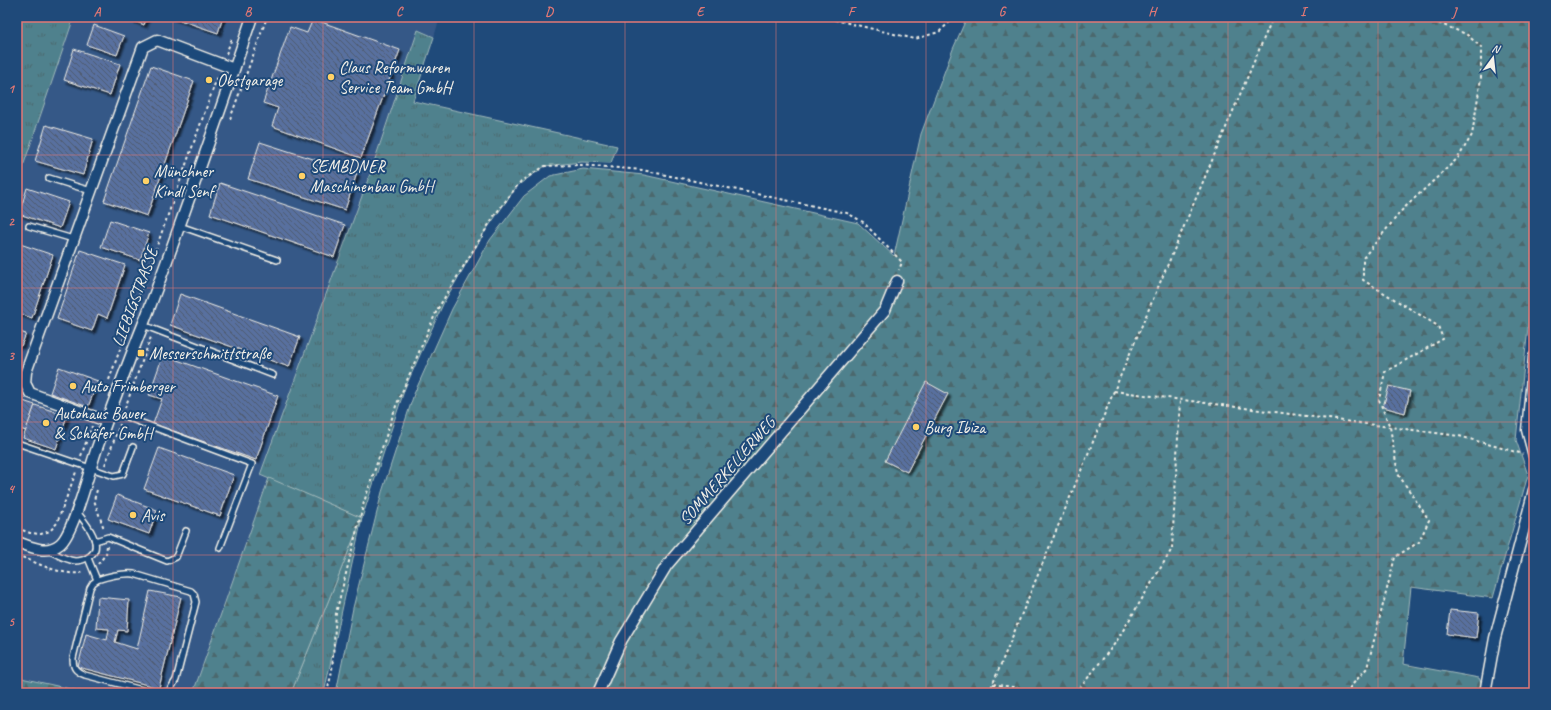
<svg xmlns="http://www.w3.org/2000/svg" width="1551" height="710" viewBox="0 0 1551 710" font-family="Caveat,sans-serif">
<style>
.built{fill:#345887}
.grass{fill:url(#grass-tufts);stroke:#a2b9ba}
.forest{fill:url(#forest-firs);stroke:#a2b9ba}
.building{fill:url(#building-back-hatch);stroke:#f4f1e8;filter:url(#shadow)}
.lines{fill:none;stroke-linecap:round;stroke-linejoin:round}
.lane-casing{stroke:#f4f1e8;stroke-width:8}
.street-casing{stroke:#f4f1e8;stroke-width:13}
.path{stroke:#f4f1e8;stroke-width:2;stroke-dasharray:3 3;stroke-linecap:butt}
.lane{stroke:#1f4a7a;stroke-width:5}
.street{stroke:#1f4a7a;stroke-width:10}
.grid{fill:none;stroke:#e27875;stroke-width:1;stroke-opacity:0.55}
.poi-dot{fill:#ffd166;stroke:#1f4a7a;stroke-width:1.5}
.labels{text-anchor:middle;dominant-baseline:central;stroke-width:4;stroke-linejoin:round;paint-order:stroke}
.poi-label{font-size:17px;fill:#f4f1e8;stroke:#1f4a7a;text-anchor:start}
.street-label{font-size:17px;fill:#f4f1e8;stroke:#1f4a7a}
.neatline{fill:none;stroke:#e27875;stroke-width:1.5}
.grid-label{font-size:13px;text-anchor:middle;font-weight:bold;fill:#e27875}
</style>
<defs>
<pattern id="grass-tufts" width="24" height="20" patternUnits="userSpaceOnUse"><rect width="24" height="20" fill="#4f818d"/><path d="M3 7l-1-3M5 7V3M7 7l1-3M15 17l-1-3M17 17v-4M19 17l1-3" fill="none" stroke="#4c676d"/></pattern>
<pattern id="forest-firs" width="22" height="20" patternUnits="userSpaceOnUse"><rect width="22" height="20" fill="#4f818d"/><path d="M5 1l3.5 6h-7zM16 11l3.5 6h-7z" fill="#4c676d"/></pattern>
<pattern id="building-back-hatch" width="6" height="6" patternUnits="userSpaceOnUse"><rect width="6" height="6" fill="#596f9f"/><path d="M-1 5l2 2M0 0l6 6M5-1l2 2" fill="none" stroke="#505a6e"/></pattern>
<filter id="shadow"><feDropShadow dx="3" dy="3" stdDeviation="1" flood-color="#0009"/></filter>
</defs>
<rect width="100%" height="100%" fill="#1f4a7a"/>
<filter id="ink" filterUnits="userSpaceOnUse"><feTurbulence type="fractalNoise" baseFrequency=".025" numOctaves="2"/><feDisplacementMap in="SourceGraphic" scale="8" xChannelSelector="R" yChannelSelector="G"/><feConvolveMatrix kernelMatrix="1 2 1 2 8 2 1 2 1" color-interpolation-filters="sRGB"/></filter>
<g filter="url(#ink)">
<!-- built -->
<polygon class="built" points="74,17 440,17 434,37 418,30 370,174 260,475 269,478 193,693 88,693 17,677 17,184"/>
<!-- grass -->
<g class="grass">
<polygon points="17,17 74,17 17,184"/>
<polygon points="418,30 434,37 413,101 617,146 611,163 582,162 545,166 517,186 484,233 444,302 405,388 362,518 324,693 291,693 362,518 260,475 370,174"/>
</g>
<!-- forest -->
<g class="forest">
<polygon points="967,17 1534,17 1534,271 1516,440 1528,475 1493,598 1411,587 1403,664 1479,678 1486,693 336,693 353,608 382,492 414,394 452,309 490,240 524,196 550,176 583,169 644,175 858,223 894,256 921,134 953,49"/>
<polygon points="269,478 362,518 291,693 193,693"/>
<polygon points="17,677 88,693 17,693"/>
</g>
<!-- building -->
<g class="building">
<polygon points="125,17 147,17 144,25"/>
<polygon points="171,17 223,17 218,33"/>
<polygon points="313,19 400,50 361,158 272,126 278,108 263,103 290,27 307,33"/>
<polygon points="94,25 124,36 117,55 87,45"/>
<polygon points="74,49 120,64 110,95 64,80"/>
<polygon points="151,66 194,81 147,216 104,201"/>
<polygon points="46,125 93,139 83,175 35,161"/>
<polygon points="260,142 357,173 345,210 248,179"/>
<polygon points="220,183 345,225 334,257 210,214"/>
<polygon points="27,188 69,202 60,228 19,214"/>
<polygon points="110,220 149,233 140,260 101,247"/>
<polygon points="17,243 53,255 32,318 17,313"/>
<polygon points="80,250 125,265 107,318 98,314 92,331 57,319"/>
<polygon points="180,294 300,337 289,367 170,325"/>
<polygon points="17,331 26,334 21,346 17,345"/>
<polygon points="163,355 278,396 256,460 153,424 162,399 149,395"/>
<polygon points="59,367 98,381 88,407 50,393"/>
<polygon points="926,382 948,394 907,472 885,461"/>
<polygon points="1389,386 1410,391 1405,413 1383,407"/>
<polygon points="17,399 35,405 26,431 17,428"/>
<polygon points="35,405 67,416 56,449 23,438"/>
<polygon points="159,448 234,475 220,516 144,489"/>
<polygon points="117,495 157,510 149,534 108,519"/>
<polygon points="150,591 181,597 159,688 78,667 86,634 107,640 109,629 96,628 98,597 129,600 127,631 118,630 115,642 137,649"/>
<polygon points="1450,610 1479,613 1476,638 1447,634"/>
</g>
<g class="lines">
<!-- lane casing -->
<g class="lane-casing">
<g id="lane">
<polyline points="49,178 91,191"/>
<polyline points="29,226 73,239"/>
<polyline points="180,226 277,260"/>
<polyline points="143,325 273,375"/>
<polyline points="110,411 252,464 220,548"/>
<polyline points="17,443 114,476 123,474 133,447"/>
<polyline points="95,541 108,537 167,561 176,557 186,531"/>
<path d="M48 550C56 554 66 560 75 561 80 561 86 559 90 556 105 545 85 522 77 512"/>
<path d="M88 558 97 580C109 576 121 573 134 574L191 591 194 594 196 602 176 680 169 691 164 693"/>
<path d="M97 580 93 583 90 588 73 658C73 668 75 671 85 675L154 693"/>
</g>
</g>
<!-- street casing -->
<g class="street-casing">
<g id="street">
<polyline points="1534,357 1527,430 1534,456"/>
<polyline points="106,421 30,393 25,383 26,372 143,47 157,40 234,69"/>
<path d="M17 542C32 547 46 555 60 544 74 533 90 467 97 448 112 406 127 365 143 325 182 223 217 120 252 17"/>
<polyline points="598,693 621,641 667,565 885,310 897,281"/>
<polyline points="1485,693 1495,638 1534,490"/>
</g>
</g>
<!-- path -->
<g class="path">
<polyline points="823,17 915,39 939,32 955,17"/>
<polyline points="226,54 232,38"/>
<polyline points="230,119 267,17"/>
<polyline points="109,380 218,75"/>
<polyline points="1114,391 1459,436 1523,454"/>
<polyline points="125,408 151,337"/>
<polyline points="81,456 92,426"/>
<polyline points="105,465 120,424"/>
<polyline points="97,490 94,500 104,529"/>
<polyline points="17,528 30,533 41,534 50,531 57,523 76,472"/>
<path d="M17 555C35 562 65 578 84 572"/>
<polyline points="98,564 106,554 107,545"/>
<polyline points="993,684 1050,693"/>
<polyline points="327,693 332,671 336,613 364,502 396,406 437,310 494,216 521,181 545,166 581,165 642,170 847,213 863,222 902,262 899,270"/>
<polyline points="989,693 1114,391 1273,17"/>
<polyline points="1076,693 1116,642 1172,549 1180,400"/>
<polyline points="1345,693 1367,668 1395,557 1419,542 1429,520 1398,474 1390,427 1379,400 1385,372 1443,339 1438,326 1363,280 1363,258 1403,209 1458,158 1472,135 1481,78 1481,47 1466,34 1423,17"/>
</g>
<!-- lane -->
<use href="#lane" class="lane"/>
<!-- street -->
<use href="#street" class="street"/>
</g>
</g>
<!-- grid -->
<path class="grid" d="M173 17V693M323 17V693M474 17V693M625 17V693M776 17V693M926 17V693M1077 17V693M1228 17V693M1378 17V693M17 155H1534M17 288H1534M17 422H1534M17 555H1534"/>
<!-- markers -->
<g class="poi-dot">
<circle cx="331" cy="77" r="4"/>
<circle cx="209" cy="80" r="4"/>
<circle cx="302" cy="176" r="4"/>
<circle cx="146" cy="181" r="4"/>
<rect x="137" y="349" width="8" height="8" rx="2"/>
<circle cx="73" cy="386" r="4"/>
<circle cx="46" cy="423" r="4"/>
<circle cx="916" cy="427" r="4"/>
<circle cx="133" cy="515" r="4"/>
</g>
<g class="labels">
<!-- poi labels -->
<g class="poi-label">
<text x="339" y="67">Claus Reformwaren<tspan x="339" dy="20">Service Team GmbH</tspan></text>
<text x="217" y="80">Obstgarage</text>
<text x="310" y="166">SEMBDNER<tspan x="310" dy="20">Maschinenbau GmbH</tspan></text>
<text x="154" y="171">Münchner<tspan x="154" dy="20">Kindl Senf</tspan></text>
<text x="149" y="353">Messerschmittstraße</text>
<text x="81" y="386">Auto Frimberger</text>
<text x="54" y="413">Autohaus Bauer<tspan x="54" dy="20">&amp; Schäfer GmbH</tspan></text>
<text x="924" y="427">Burg Ibiza</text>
<text x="141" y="515">Avis</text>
</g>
<!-- street labels -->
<g class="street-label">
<text transform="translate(135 297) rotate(-70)">LIEBIGSTRASSE</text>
<text transform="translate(727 471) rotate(-49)">SOMMERKELLERWEG</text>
</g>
</g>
<!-- margin -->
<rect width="1551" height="710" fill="none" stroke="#1f4a7a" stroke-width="44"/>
<!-- north arrow -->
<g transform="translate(1493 58) rotate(15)" stroke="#1f4a7a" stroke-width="3" paint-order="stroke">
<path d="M0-3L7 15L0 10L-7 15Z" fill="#f4f1e8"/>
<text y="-6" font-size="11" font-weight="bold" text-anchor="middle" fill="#f4f1e8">N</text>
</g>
<rect x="22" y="22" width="1507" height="666" class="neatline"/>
<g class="grid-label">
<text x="97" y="16">A</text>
<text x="248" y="16">B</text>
<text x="399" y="16">C</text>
<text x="549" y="16">D</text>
<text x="700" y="16">E</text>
<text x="851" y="16">F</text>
<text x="1002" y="16">G</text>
<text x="1152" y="16">H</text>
<text x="1303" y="16">I</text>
<text x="1454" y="16">J</text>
<text x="11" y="93">1</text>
<text x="11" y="226">2</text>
<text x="11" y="360">3</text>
<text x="11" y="493">4</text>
<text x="11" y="626">5</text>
</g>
</svg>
